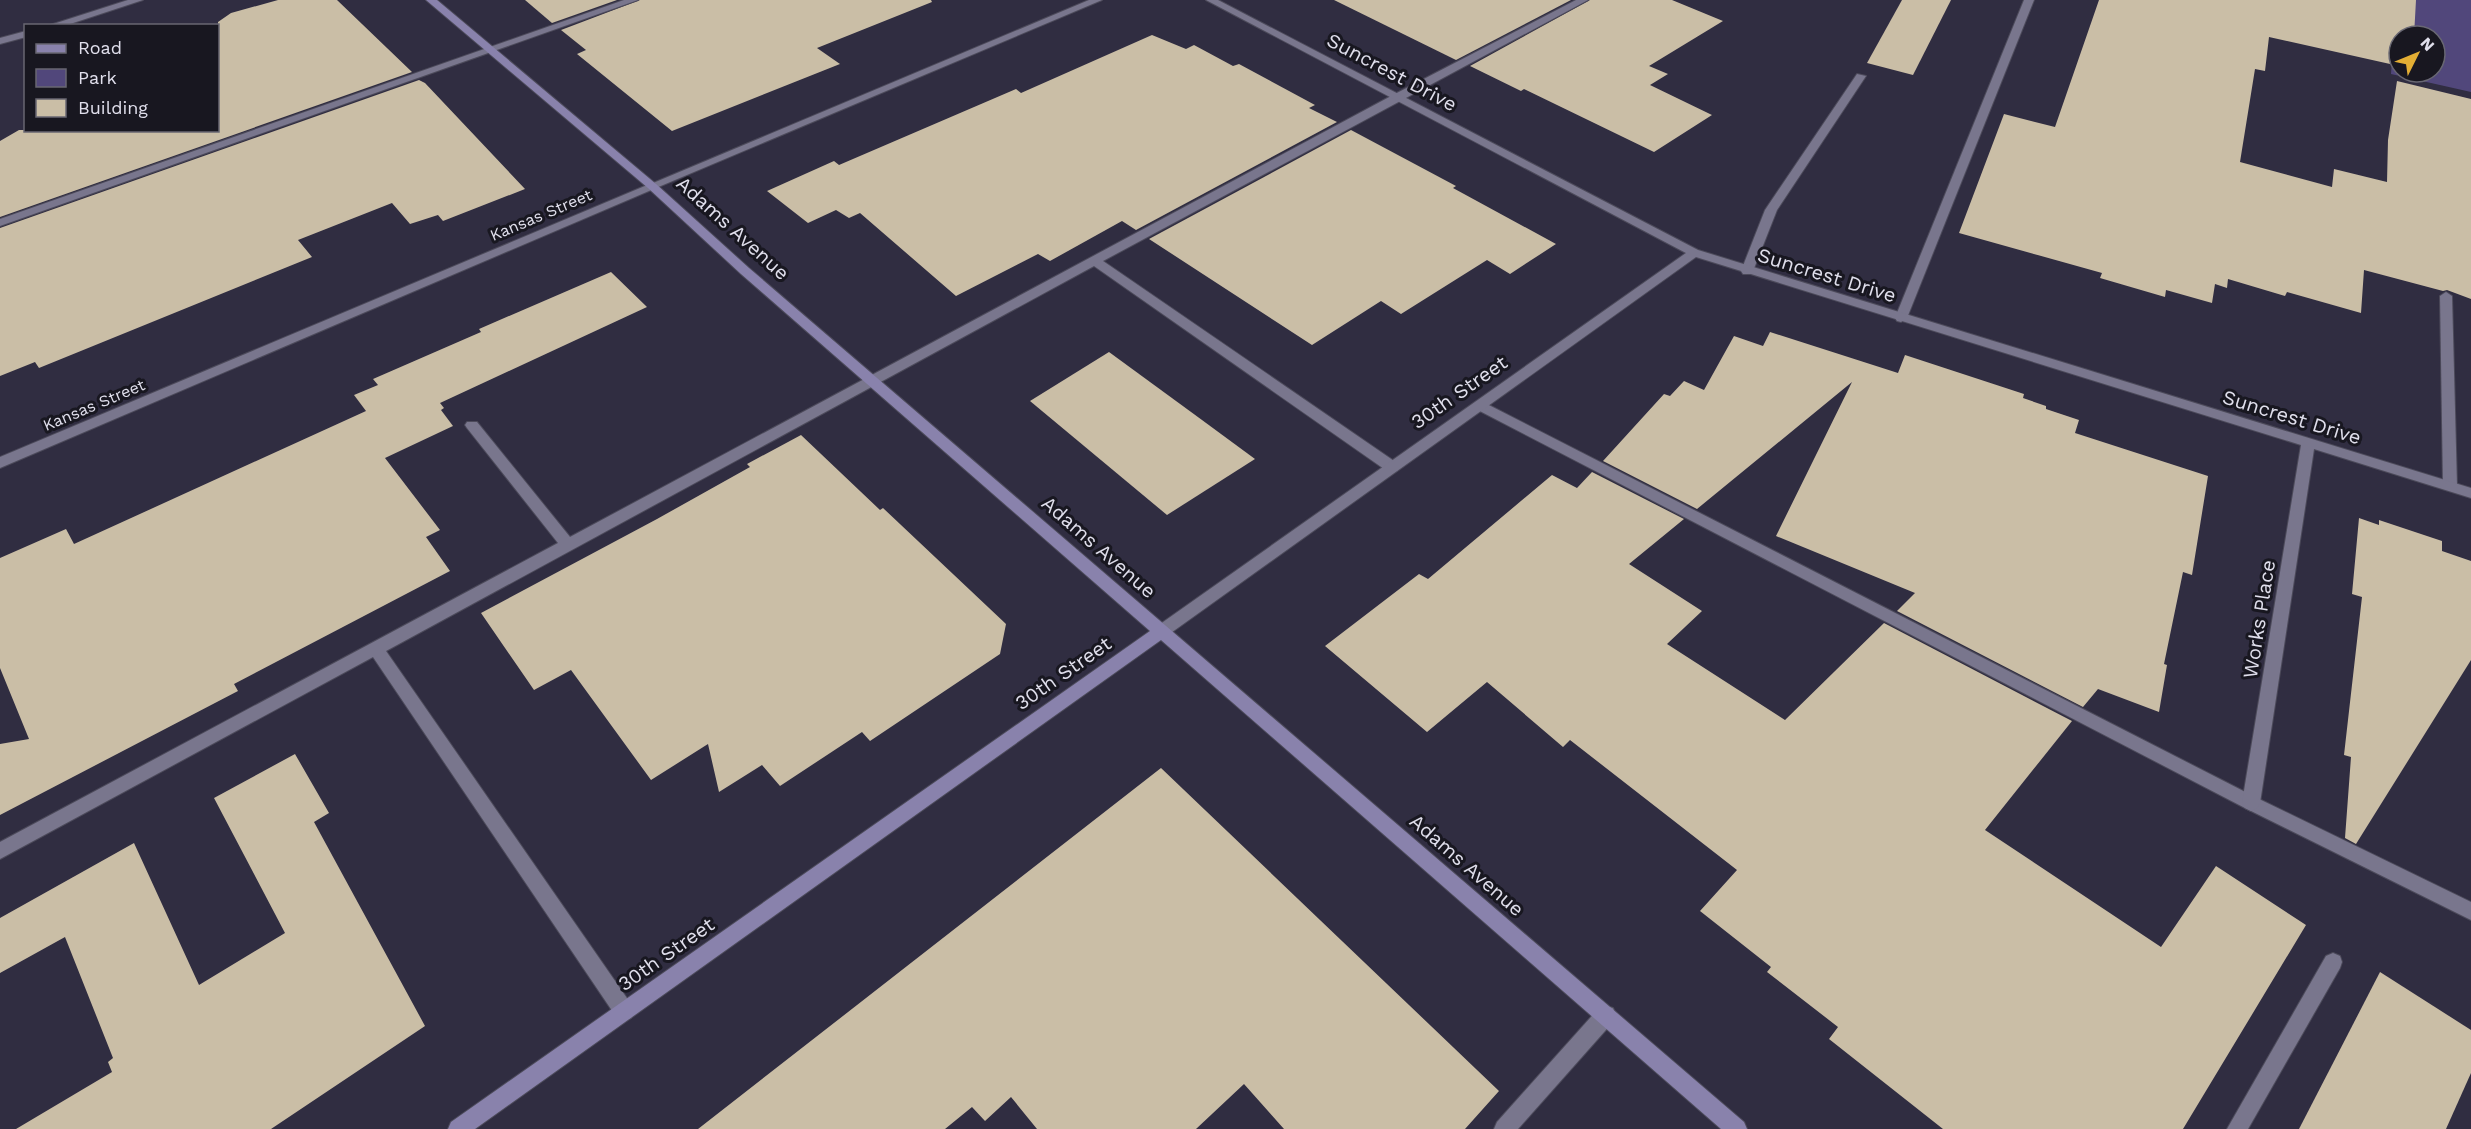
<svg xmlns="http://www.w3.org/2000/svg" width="2471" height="1129" viewBox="0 0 2471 1129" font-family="'Work Sans',sans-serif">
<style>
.green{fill:#51477b;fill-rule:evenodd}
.building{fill:#cabea6}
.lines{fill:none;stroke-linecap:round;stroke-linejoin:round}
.service-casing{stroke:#4c4a5a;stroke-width:2}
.minor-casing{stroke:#4c4a5a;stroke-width:2}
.tertiary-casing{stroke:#4c4a5a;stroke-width:2}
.secondary-casing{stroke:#4c4a5a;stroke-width:2}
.service{fill:#79768d;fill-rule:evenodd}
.minor{fill:#79768d;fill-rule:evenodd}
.tertiary{fill:#79768d;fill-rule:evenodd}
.secondary{fill:#8982ac;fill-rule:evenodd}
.labels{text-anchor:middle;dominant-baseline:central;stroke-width:6;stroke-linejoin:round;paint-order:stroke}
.far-street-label{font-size:16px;fill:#e0dfec;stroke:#181720}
.street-label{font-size:20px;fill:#e0dfec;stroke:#181720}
</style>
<rect width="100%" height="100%" fill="#302d41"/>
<!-- green -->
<path class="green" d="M2396 0H2471V92L2391 74ZM2399 36H2435V72H2399Z"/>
<!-- building -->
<g class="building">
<polygon points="278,0 337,0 412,72 0,217 0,141 19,130 218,130 218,22 231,13"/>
<polygon points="525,0 617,0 552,23"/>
<polygon points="640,0 931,0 932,2 817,48 840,64 672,131 577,54 586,50 561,30"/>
<polygon points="1334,0 1571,0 1456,60"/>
<polygon points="1590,0 1672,0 1723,21 1649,66 1668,74 1650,85 1712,115 1654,152 1524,89 1521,91 1470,66"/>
<polygon points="1902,0 1951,0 1913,75 1867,63"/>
<polygon points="2099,0 2416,0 2414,36 2399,36 2399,66 2269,37 2265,71 2255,69 2240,162 2332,187 2334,169 2387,182 2388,140 2397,81 2471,99 2471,299 2447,290 2443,291 2364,270 2361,313 2287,292 2285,296 2228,279 2227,288 2215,284 2212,303 2166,290 2165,297 2100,278 2102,273 1959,233 2004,114 2055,127"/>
<polygon points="1152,35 1186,49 1194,45 1233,66 1239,64 1315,105 1309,108 1337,122 1136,230 1122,221 1050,261 1038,254 956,296 860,213 849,218 836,210 808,223 767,191 834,161 839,165 1016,89 1021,93"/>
<polygon points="419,80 425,83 525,189 443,221 438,215 410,224 392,203 298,240 312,257 39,368 35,362 0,376 0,228"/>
<polygon points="1351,130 1456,186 1453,188 1556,244 1510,274 1487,260 1401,314 1381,301 1312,345 1149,239"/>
<polygon points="611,272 647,307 440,403 444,408 441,410 453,426 385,458 440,530 426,537 450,571 234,684 238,691 0,815 0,744 29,739 0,668 0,558 66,529 74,544 366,411 354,395 378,385 373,379 481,332 479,329"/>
<polygon points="1770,332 1898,373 1905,355 2024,394 2023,398 2046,406 2046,409 2079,420 2075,433 2208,476 2192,575 2183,572 2164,664 2167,665 2159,712 2098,689 2083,707 1897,611 1915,593 1776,536 1852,382 1697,509 1603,461 1664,394 1670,396 1684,381 1704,390 1734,336 1763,346"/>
<polygon points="1109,352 1202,420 1255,459 1167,515 1030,401"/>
<polygon points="801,435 880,510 883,508 1006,624 1000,654 870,741 862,732 780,786 762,765 719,792 708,744 651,780 571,670 534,690 481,613 657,519 750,467 747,464"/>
<polygon points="1592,472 1684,519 1629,564 1702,611 1667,644 1785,720 1884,623 2072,721 1985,830 2161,947 2216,866 2306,925 2183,1129 1943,1129 1829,1039 1838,1027 1767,972 1771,967 1700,911 1737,870 1570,740 1563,747 1487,682 1427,732 1325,646 1419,574 1428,579 1552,475 1577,488"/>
<polygon points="2359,518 2379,525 2379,520 2442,541 2442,551 2471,561 2471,660 2356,844 2345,838 2351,757 2344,755 2362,597 2352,594"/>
<polygon points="295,754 329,813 314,822 425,1026 271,1129 16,1129 112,1072 108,1062 113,1058 65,937 0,973 0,918 134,843 199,985 285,933 214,798"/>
<polygon points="1161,768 1499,1091 1465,1129 1284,1129 1244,1084 1196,1129 1037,1129 1011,1097 985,1121 972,1107 945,1129 698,1129"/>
<polygon points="2380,972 2471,1030 2471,1073 2446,1129 2299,1129"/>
</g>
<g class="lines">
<!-- service casing -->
<g class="service-casing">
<g id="service">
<polygon points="624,0 638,0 0,226 0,219"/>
<polygon points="1576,0 1588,0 1103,261 1397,463 1399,467 1397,471 1387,471 1094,266 386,651 631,1004 634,1011 631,1018 624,1020 617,1018 373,657 0,859 0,842 558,543 467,428 465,425 467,422 477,422 570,537 1393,95"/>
<polygon points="2024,0 2034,0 1907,318 1901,322 1897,321 1895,318"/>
<polygon points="1857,74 1866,76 1777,210 1753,271 1751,274 1743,274 1741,271 1765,210"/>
<polygon points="2446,292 2452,296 2457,486 2450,491 2443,486 2440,296"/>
<polygon points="1479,400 2257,798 2471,902 2471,920 2245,808 1474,408 1472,405"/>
<polygon points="2333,953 2340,956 2342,962 2340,968 2248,1129 2227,1129 2326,956"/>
<polygon points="1606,1006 1613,1008 1616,1015 1613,1022 1518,1129 1494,1129 1497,1122 1599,1008"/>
</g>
</g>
<!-- minor casing -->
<g class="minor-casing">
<g id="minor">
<polygon points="1206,0 1218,0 1698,250 2471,488 2471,498 2314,449 2260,803 2257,808 2251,811 2245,808 2242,803 2301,445 1696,257 1168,635 1162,637 1156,635 1154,631 1156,627 1686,253"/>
<polygon points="652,183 658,186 656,188 0,468 0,457"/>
</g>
</g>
<!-- tertiary casing -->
<g class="tertiary-casing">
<g id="tertiary">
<polygon points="128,0 143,0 64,26 47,26"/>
<polygon points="1089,0 1102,0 656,188 648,188 646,186"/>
<polygon points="26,31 26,37 0,44 0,38"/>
</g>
</g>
<!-- secondary casing -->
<g class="secondary-casing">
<polygon id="secondary" points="426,0 437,0 656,184 749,268 1744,1122 1747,1129 1721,1129 1161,640 475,1129 448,1129 451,1122 1150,631 741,274 648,188"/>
</g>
<!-- service -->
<use href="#service" class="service"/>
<!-- minor -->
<use href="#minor" class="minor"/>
<!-- tertiary -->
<use href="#tertiary" class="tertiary"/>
<!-- secondary -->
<use href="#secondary" class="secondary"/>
</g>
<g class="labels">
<!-- far-street labels -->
<g class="far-street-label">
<text transform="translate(541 215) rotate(-23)">Kansas Street</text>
<text transform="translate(94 405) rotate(-23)">Kansas Street</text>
</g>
<!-- street labels -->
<g class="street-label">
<text transform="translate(1392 72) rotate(28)">Suncrest Drive</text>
<text transform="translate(733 228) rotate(42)">Adams Avenue</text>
<text transform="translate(1827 275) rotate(17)">Suncrest Drive</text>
<text transform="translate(1459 392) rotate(-35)">30th Street</text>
<text transform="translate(2292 417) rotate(17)">Suncrest Drive</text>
<text transform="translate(1099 547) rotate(41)">Adams Avenue</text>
<text transform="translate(2259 619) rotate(-81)">Works Place</text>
<text transform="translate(1063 673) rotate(-35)">30th Street</text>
<text transform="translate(1467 865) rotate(41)">Adams Avenue</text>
<text transform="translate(666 954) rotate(-35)">30th Street</text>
</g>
</g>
<!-- legend -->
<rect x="24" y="24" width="195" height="108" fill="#181720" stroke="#686772" stroke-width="1.5"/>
<rect x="36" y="44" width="30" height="9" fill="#8982ac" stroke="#686772" stroke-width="1.5"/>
<text x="78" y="54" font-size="18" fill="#e0dfec">Road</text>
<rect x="36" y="69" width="30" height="18" fill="#51477b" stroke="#686772" stroke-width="1.5"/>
<text x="78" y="84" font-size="18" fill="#e0dfec">Park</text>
<rect x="36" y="99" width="30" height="18" fill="#cabea6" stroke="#686772" stroke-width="1.5"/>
<text x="78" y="114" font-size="18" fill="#e0dfec">Building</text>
<!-- north arrow -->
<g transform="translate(2417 54) rotate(47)"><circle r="28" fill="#181720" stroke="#686772" stroke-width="1.5"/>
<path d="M0-4.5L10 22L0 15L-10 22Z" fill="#e3ae34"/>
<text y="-9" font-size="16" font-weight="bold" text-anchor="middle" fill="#e0dfec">N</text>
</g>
</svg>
